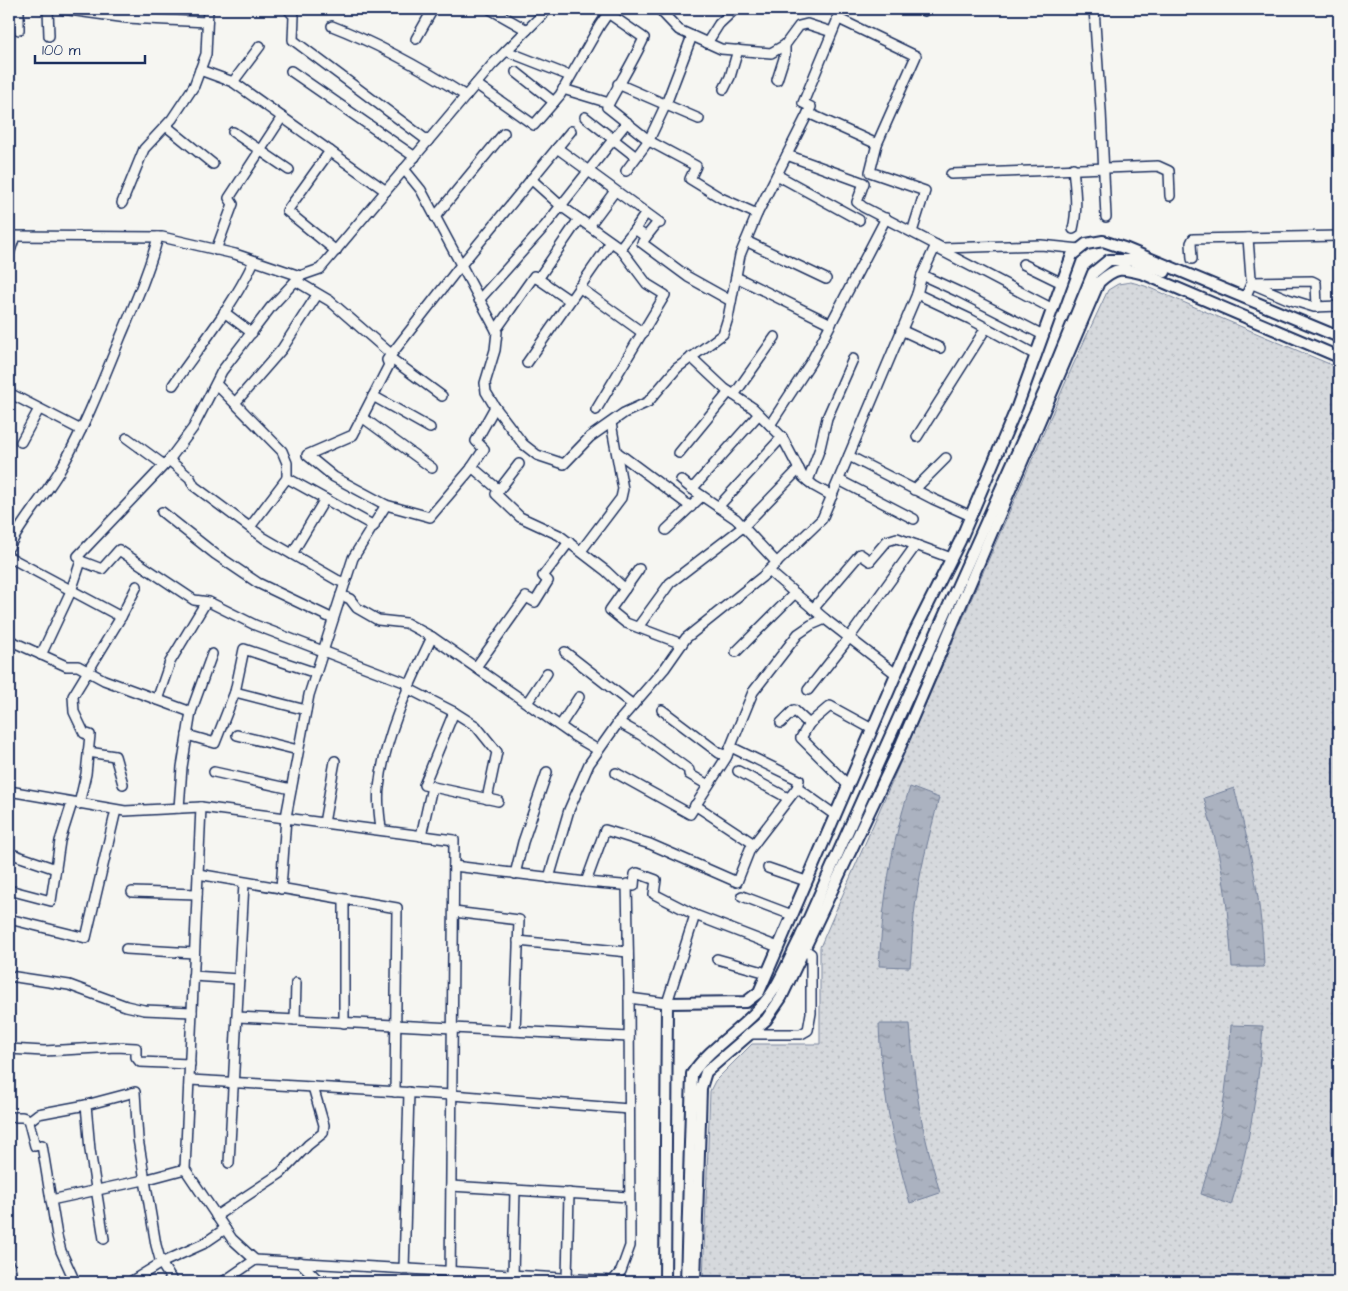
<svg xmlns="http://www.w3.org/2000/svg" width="1348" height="1291" viewBox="0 0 1348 1291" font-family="'Architects Daughter',sans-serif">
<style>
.park{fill:url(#park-dots);stroke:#78849e}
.water{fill:url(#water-ripples);stroke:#717e99}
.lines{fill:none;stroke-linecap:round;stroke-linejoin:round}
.minor-casing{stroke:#1b2f5e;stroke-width:12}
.tertiary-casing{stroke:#1b2f5e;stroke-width:14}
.minor{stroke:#f6f6f2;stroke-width:9}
.tertiary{stroke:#f6f6f2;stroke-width:10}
</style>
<defs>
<pattern id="park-dots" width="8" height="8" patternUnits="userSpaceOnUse" patternTransform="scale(1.25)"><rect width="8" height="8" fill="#d6d9dd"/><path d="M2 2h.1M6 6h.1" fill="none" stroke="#b7bbc0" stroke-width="1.8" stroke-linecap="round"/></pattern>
<pattern id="water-ripples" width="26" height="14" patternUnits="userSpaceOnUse" patternTransform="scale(1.25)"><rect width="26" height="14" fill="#abb2c0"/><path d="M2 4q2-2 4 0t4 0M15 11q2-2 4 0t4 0" fill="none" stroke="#8a919f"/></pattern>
</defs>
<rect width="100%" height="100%" fill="#f6f6f2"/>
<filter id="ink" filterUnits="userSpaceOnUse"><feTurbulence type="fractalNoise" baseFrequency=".02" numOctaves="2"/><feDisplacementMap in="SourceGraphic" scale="10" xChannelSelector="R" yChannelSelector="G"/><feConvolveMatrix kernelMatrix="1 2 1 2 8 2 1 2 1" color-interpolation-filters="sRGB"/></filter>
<g filter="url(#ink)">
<!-- park -->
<polygon class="park" points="1131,282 1145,286 1339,368 1339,1282 703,1282 710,1091 715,1081 752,1044 820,1044 820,947 1074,363 1108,290 1118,284"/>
<!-- water -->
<g class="water">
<path d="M910 787 939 798C929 837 918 876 914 916 912 933 912 950 910 967L879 966C883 903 890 848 910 787Z"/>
<path d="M1234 788C1251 849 1262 904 1264 967H1232C1229 927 1226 886 1217 847 1213 830 1208 814 1204 798Z"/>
<path d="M879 1024H910C913 1064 917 1105 927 1144 931 1161 936 1177 940 1193L910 1203C893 1143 881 1088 879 1024Z"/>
<path d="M1231 1025 1263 1026C1258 1089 1250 1144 1231 1205L1201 1194C1212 1155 1223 1116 1227 1076 1229 1059 1230 1042 1231 1025Z"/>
</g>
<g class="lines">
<!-- minor casing -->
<g class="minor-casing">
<g id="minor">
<polyline points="19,9 19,30"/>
<polyline points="48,9 49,36"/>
<polyline points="62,9 127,18 207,22"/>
<polyline points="141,9 141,19"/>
<polyline points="288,9 294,16 293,40 428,141"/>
<polyline points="490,9 527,30"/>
<polyline points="659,9 679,30 721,49 771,53 785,45 799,26 807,24 832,32"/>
<polyline points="920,9 924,11"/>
<polyline points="1094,9 1101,111 1106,217"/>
<path d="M608 13 644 38C633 62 619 84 607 107L651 142 696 166 690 179 721 198 757 214"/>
<polyline points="837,18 916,56 877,144 870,172 925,191 912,232"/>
<path d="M332 26C379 44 423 69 466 96"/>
<polyline points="416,39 433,9"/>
<polyline points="707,43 719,24 735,9"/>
<polyline points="506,51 570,76"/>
<polyline points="200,70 233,82 386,191"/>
<polyline points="291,71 415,157"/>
<polyline points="516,72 554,102"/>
<polyline points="777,80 785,55 785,45"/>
<polyline points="233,82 260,46"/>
<polyline points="476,84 534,125 560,95 600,25 611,9"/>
<polyline points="618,84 699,119"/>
<polyline points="563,89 609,103"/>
<polyline points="724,89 730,77 738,50"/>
<polyline points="808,113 877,144"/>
<polyline points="585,117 636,157"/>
<polyline points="166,126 213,164"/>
<polyline points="233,132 289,170"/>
<polyline points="557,148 660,223"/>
<polyline points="330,151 287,211 336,251"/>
<polyline points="787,155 864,183 857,202 863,207 942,248 1041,245 1080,249"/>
<path d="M1073 168C1075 189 1078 208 1073 229"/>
<polyline points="404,169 421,190 497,332 495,350 485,383 486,392 495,407 523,444 537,455 564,464 590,437 624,413 648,402 677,368 723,334 728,318 740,255 757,214 811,107 803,103 842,9"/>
<polyline points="626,171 649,140 666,104 692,36"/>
<polyline points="951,174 1158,166 1169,171 1170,196"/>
<polyline points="777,175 859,220"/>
<polyline points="531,179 561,206 620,248 647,284 665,295 596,410"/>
<polyline points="122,203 144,149 172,119 194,86 206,54 208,9"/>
<polyline points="435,217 504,133"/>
<polyline points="589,226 615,191"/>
<polyline points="635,229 646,213"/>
<polyline points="9,236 162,237 235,254 300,276"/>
<polyline points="646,237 658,222"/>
<polyline points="1248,238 1251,278 1255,285 1288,299 1314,307 1339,306"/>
<polyline points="746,241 826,279"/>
<polyline points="620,248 635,229 646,237 642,243 688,277 731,301"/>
<polyline points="940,248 940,250 1053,309"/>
<polyline points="216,250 233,204 229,198 282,117"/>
<polyline points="9,254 15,236"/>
<polyline points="1192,259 1191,243 1193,239 1339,236"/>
<polyline points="1023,264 1062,283"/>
<polyline points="922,275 959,292 1043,335"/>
<polyline points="736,277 831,324"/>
<polyline points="538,279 579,219"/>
<polyline points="296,281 330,301 391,354"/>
<polyline points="579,287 643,333"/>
<polyline points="917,294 970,319 1036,355"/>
<polyline points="1245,298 1252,282 1312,281 1316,283 1317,307"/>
<polyline points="479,300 545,226 627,122"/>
<polyline points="224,312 252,333"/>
<polyline points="496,330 534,276 569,300"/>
<polyline points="901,330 940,348"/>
<polyline points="389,357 442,396"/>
<polyline points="691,357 725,389 753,408 782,437 803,477 814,486 832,496"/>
<polyline points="527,363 611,242"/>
<polyline points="216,384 282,451 287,463 287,478 374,526"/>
<path d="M173 385C201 345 233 306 254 261"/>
<polyline points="9,393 81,430"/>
<polyline points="734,395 775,337"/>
<polyline points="373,396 430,428"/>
<polyline points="235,403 282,349 317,295"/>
<polyline points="495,407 476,441 484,449 470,470 430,517 386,505 334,477 307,455 353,435 389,365 387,360 461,265 571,131"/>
<polyline points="362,417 432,468"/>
<polyline points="770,425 811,362 886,218"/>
<polyline points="917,437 986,328"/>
<polyline points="127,438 164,465"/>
<polyline points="21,442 39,409"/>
<polyline points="617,452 691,507"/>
<polyline points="679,453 729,392"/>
<polyline points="849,456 933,499 971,516"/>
<polyline points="169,460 190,478 194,486 264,538 337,580 345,583"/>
<polyline points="472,467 499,490 496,494 520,517 559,535 606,571 625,589"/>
<polyline points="681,480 692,489 736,519 777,563"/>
<polyline points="839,480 914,519"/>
<polyline points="808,481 820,448 827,418 853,359"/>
<polyline points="692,489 759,414"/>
<polyline points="499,490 519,464"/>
<polyline points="914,490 946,458"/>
<polyline points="718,507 782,437"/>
<polyline points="162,512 215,554 258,583 333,619"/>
<polyline points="250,527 287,478"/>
<polyline points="666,530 702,496"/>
<path d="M9 547C24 517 47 494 63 465 86 424 103 380 121 336 135 303 149 271 158 237"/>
<polyline points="581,551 621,498 623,489 611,423"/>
<polyline points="292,554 325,499"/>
<polyline points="9,557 121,617"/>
<polyline points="81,561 102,569 119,550 194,600 209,602 255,625 409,684"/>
<polyline points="639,569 610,610 626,623 682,644"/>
<polyline points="769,571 825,619 896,674"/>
<polyline points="341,595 350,599 357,608 378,620 406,623 432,637 574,736 598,750"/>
<polyline points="813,609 860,554 870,561 887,541 897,538 951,558"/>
<polyline points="638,627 670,583 743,527 799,469"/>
<polyline points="9,640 66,666 78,666 104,680 191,712"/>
<polyline points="565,652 633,705"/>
<polyline points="736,652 795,593"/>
<polyline points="41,655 71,591 81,561 78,556 169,460 193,428 222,371 271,307 300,276 320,269 492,65 548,9"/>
<polyline points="476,667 526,597 535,602 548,581 543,576 569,542"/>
<polyline points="407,688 454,712 476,726 497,752 487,799"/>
<polyline points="808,690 849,638 916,545"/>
<polyline points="235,692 306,710"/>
<polyline points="157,700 170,662 206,602"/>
<polyline points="527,703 547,673"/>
<polyline points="662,710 719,753 727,756"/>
<polyline points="454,712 424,785 498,801"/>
<polyline points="618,722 641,735 689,770 689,774 708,785"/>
<polyline points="781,723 794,710 809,724 830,706 872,729"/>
<polyline points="809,724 801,738 848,785"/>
<polyline points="560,726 579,697"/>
<polyline points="187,735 215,743 235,692 244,649 316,673"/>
<polyline points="237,735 298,750"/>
<polyline points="731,747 799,780 797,788 835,815"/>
<polyline points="88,752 115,756 123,784"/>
<polyline points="738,771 788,798"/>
<polyline points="214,772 291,789"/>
<polyline points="616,773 690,814 726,758 753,692 798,634 811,625 825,619"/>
<polyline points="9,791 125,811 201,807 454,840 450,1282"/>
<polyline points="79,804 86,774 90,735 84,733 74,712 73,696 121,617 137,586"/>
<polyline points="695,805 754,844"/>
<polyline points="201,807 185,1169 232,1239 255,1260"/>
<polyline points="179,808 182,767 191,712 212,654"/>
<polyline points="324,823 335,761"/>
<path d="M381 830C380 817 377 802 379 788 385 734 409 685 432 637"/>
<polyline points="421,836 432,787"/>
<polyline points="9,853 56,869"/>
<polyline points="454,866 586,882 634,886 635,874 637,873 656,880 654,894 695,915 778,947"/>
<polyline points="768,868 806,881"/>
<polyline points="198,874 397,908 395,1092"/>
<polyline points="515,874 523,842 547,772"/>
<polyline points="549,878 569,810 589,764 620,720 665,668 686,638 762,577 822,519 917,294 922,275 936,245"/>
<polyline points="586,882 605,830 650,844 737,882 750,849 797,788"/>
<polyline points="281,889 286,817 309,695 353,558 386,505"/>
<polyline points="9,890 51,901 60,841 72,803"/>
<polyline points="132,892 197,894"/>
<polyline points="742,896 792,915"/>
<polyline points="344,900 344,1023"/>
<polyline points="454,912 519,920 515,1031"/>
<polyline points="9,919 86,938 116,810"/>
<polyline points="518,941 628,952"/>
<polyline points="126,949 194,953"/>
<polyline points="717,959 767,973"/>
<polyline points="9,976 69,985 126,1006 144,1010 192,1012"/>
<polyline points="193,976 239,979"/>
<polyline points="629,998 667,1003 695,915"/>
<polyline points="238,1017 629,1037"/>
<polyline points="295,1020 296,983"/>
<polyline points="749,1034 801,1034 808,1030 811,1013 811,954 804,949"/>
<polyline points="9,1049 44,1051 116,1047 136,1048 136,1057 140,1062 190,1064"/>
<polyline points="190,1080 452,1095 629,1109"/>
<polyline points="9,1117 22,1117 28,1119 35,1146"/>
<polyline points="29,1121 38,1114 86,1105"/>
<polyline points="42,1145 51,1200"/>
<polyline points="229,1163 244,883"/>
<polyline points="451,1186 629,1197"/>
<polyline points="216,1216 281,1173 308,1145 323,1133 324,1125 313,1087"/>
<polyline points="104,1239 90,1150 86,1105 135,1092 138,1139 156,1245 161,1263 173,1282"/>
<polyline points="300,1262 320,1282"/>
<polyline points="9,1265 11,1271 9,1277"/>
<polyline points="404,1269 409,1092"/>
<polyline points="513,1276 515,1190"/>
<polyline points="567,1279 569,1193"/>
<polyline points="75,1282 61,1251 57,1236 51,1200 144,1180 185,1169"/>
<polyline points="130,1282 161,1263 203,1244 225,1229"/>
<polyline points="223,1282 255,1260 612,1281"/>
<polyline points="612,1282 621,1271 630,1246 629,983 627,884"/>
</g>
</g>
<!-- tertiary casing -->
<g class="tertiary-casing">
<g id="tertiary">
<polyline points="665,1282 667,1003 746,1002 759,992 912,637 960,541 1017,407 1072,255 1086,244 1103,241 1127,249 1339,337"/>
<path d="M686 1282 692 1074C712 1044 747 1027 769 997 780 983 791 955 800 938L1046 388 1093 273 1109 260H1130L1165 272"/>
<path d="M695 1282 701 1088 706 1072 766 1020 781 998 900 747 1099 282C1117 266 1122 268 1144 274L1339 357"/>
</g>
</g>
<!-- minor -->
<use href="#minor" class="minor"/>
<!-- tertiary -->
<use href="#tertiary" class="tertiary"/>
</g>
</g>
<!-- margin -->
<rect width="1348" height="1291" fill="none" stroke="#f6f6f2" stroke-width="30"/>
<rect x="15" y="15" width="1318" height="1261" fill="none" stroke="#1b2f5e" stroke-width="2" filter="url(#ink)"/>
<!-- scale -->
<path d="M35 55v8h110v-8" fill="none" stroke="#1b2f5e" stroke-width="2.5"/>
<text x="42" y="55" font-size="15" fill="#1b2f5e" stroke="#f6f6f2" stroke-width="4" paint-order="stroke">100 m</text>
</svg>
